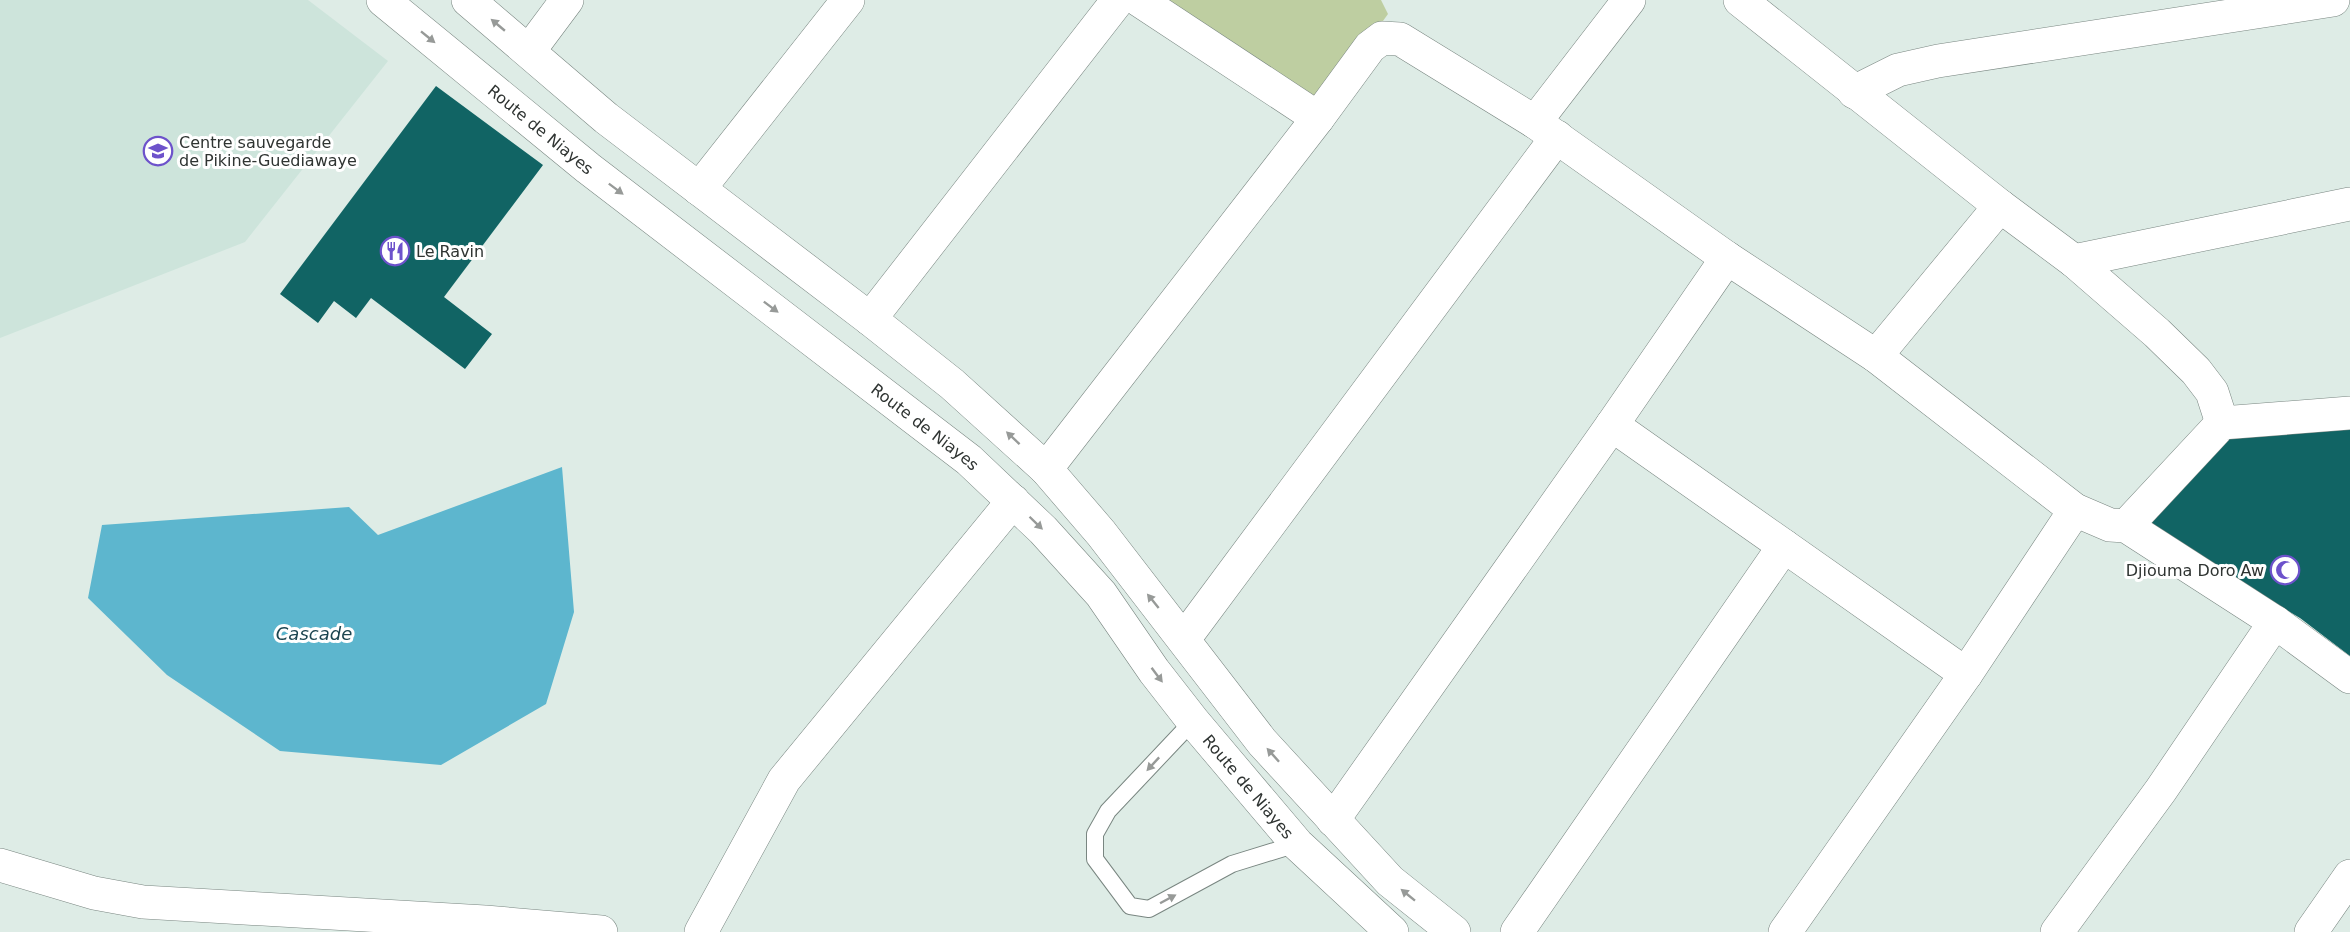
<svg xmlns="http://www.w3.org/2000/svg" width="2350" height="932" viewBox="0 0 2350 932" font-family="'DejaVu Sans',sans-serif">
<style>
.built{fill:#cde4db}
.green{fill:#becea1}
.water{fill:#5db6ce}
.building{fill:#116464}
.lines{fill:none;stroke-linecap:round;stroke-linejoin:round}
.lane-casing{stroke:#798681;stroke-width:18}
.street-casing{stroke:#798681;stroke-width:34}
.secondary-casing{stroke:#798681;stroke-width:34}
.lane{stroke:#fff;stroke-width:16}
.street{stroke:#fff;stroke-width:33}
.secondary{stroke:#fff;stroke-width:33}
.oneway{fill:#979a98}
.labels{text-anchor:middle;dominant-baseline:central;stroke-width:6;stroke-linejoin:round;paint-order:stroke}
.street-label{font-size:16px;fill:#2f3432;stroke:#fff}
.poi-label{font-size:16px;fill:#2f3432;stroke:#fff;text-anchor:start}
.water-label{font-size:18px;font-style:italic;fill:#1c4550;stroke:#fff}
</style>
<rect width="100%" height="100%" fill="#deece6"/>
<!-- built -->
<polygon class="built" points="0,0 308,0 388,61 245,242 0,338"/>
<!-- green -->
<polygon class="green" points="1148,0 1381,0 1388,14 1316,114"/>
<!-- water -->
<polygon class="water" points="562,467 574,612 546,704 441,765 280,751 167,675 88,598 102,525 349,507 378,535"/>
<!-- building -->
<g class="building">
<polygon points="436,86 543,165 444,297 492,334 465,369 371,298 356,318 334,301 318,323 280,294"/>
<polygon points="2350,421 2350,656 2300,618 2141,523 2220,433"/>
</g>
<g class="lines">
<!-- lane casing -->
<g class="lane-casing">
<polyline id="lane" points="1193,721 1108,811 1095,834 1095,859 1130,906 1149,909 1232,864 1297,844"/>
</g>
<!-- street casing -->
<g class="street-casing">
<g id="street">
<polyline points="1139,0 1318,118"/>
<polyline points="1740,0 2000,206 2074,261 2157,333 2196,371 2212,392 2222,423"/>
<polyline points="529,51 567,0"/>
<polyline points="1854,92 1898,70 1938,61 2333,0"/>
<polyline points="1535,122 1629,0"/>
<polyline points="699,189 848,0"/>
<polyline points="2074,261 2350,204"/>
<polyline points="870,319 1118,0"/>
<polyline points="1876,356 2000,206"/>
<polyline points="1612,425 1966,674"/>
<polyline points="1046,469 1318,118 1370,47 1382,38 1400,39 1535,122 1727,258 1876,356 2075,510 2110,525 2126,526 2275,622 2350,677"/>
<polyline points="2126,526 2222,423 2350,413"/>
<polyline points="1184,639 1557,137"/>
<polyline points="1333,820 1612,425 1727,258"/>
<polyline points="0,865 94,893 143,902 485,922 601,932"/>
<polyline points="701,932 784,780 1013,501"/>
<polyline points="1517,932 1784,546"/>
<polyline points="1785,932 1966,674 2075,510"/>
<polyline points="2057,932 2161,790 2275,622"/>
<polyline points="2311,932 2350,876"/>
</g>
</g>
<!-- secondary casing -->
<g class="secondary-casing">
<g id="secondary">
<path id="s1" d="M383 0 588 168 969 460 1043 530 1101 594 1154 671 1193 721 1297 844 1392 932"/>
<polyline points="468,0 606,118 870,319 952,384 1046,469 1101,533 1262,742 1390,881 1454,932"/>
</g>
</g>
<!-- lane -->
<use href="#lane" class="lane"/>
<!-- street -->
<use href="#street" class="street"/>
<!-- secondary -->
<use href="#secondary" class="secondary"/>
</g>
<!-- one-way arrows -->
<defs><path id="oneway-solid" d="M-6-.8H1V-3.2L6.5 0L1 3.2V.8H-6Z" transform="scale(1.5)"/></defs>
<g class="oneway">
<use href="#oneway-solid" transform="translate(498 25) rotate(-140)"/>
<use href="#oneway-solid" transform="translate(428 37) rotate(39)"/>
<use href="#oneway-solid" transform="translate(616 189) rotate(37)"/>
<use href="#oneway-solid" transform="translate(771 307) rotate(37)"/>
<use href="#oneway-solid" transform="translate(1013 438) rotate(-137)"/>
<use href="#oneway-solid" transform="translate(1036 523) rotate(44)"/>
<use href="#oneway-solid" transform="translate(1153 601) rotate(-129)"/>
<use href="#oneway-solid" transform="translate(1157 675) rotate(53)"/>
<use href="#oneway-solid" transform="translate(1273 755) rotate(-132)"/>
<use href="#oneway-solid" transform="translate(1153 764) rotate(133)"/>
<use href="#oneway-solid" transform="translate(1408 895) rotate(-141)"/>
<use href="#oneway-solid" transform="translate(1168 899) rotate(-28)"/>
</g>
<!-- icons -->
<defs>
<g id="school-ring" transform="scale(1.5)"><circle r="9.5" fill="#fff" stroke="#6d52cb" stroke-width="1.5"/><path d="M0-5L7-2L0 1L-7-2ZM-4 1L0 2.5L4 1V4Q0 6-4 4Z" fill="#6d52cb"/></g>
<g id="restaurant-ring" transform="scale(1.5)"><circle r="9.5" fill="#fff" stroke="#6d52cb" stroke-width="1.5"/><path d="M-5-6h1v4h1v-4h1v4h1v-4h1v5L-1.5 .5V6h-2V.5L-5-1ZM5-6V6H3V1.5H1.5Q1.5-4 5-6Z" fill="#6d52cb"/></g>
<g id="mosque-ring" transform="scale(1.5)"><circle r="9.5" fill="#fff" stroke="#6d52cb" stroke-width="1.5"/><path d="M3.5-4.9A6 6 0 1 0 3.5 4.9A5 5 0 1 1 3.5-4.9Z" fill="#6d52cb"/></g>
</defs>
<g fill-rule="evenodd">
<use href="#school-ring" x="158" y="151"/>
<use href="#restaurant-ring" x="395" y="251"/>
<use href="#mosque-ring" x="2285" y="570"/>
</g>
<g class="labels">
<!-- street labels -->
<g class="street-label">
<text stroke="none"><textPath href="#s1" startOffset="204">Route de Niayes</textPath></text>
<text stroke="none"><textPath href="#s1" startOffset="690">Route de Niayes</textPath></text>
<text stroke="none"><textPath href="#s1" startOffset="1176">Route de Niayes</textPath></text>
</g>
<!-- poi labels -->
<g class="poi-label">
<text x="179" y="142">Centre sauvegarde<tspan x="179" dy="18">de Pikine-Guediawaye</tspan></text>
<text x="416" y="251">Le Ravin</text>
<text x="2264" y="570" text-anchor="end">Djiouma Doro Aw</text>
</g>
<!-- water labels -->
<g class="water-label">
<text x="314" y="633">Cascade</text>
</g>
</g>
</svg>
